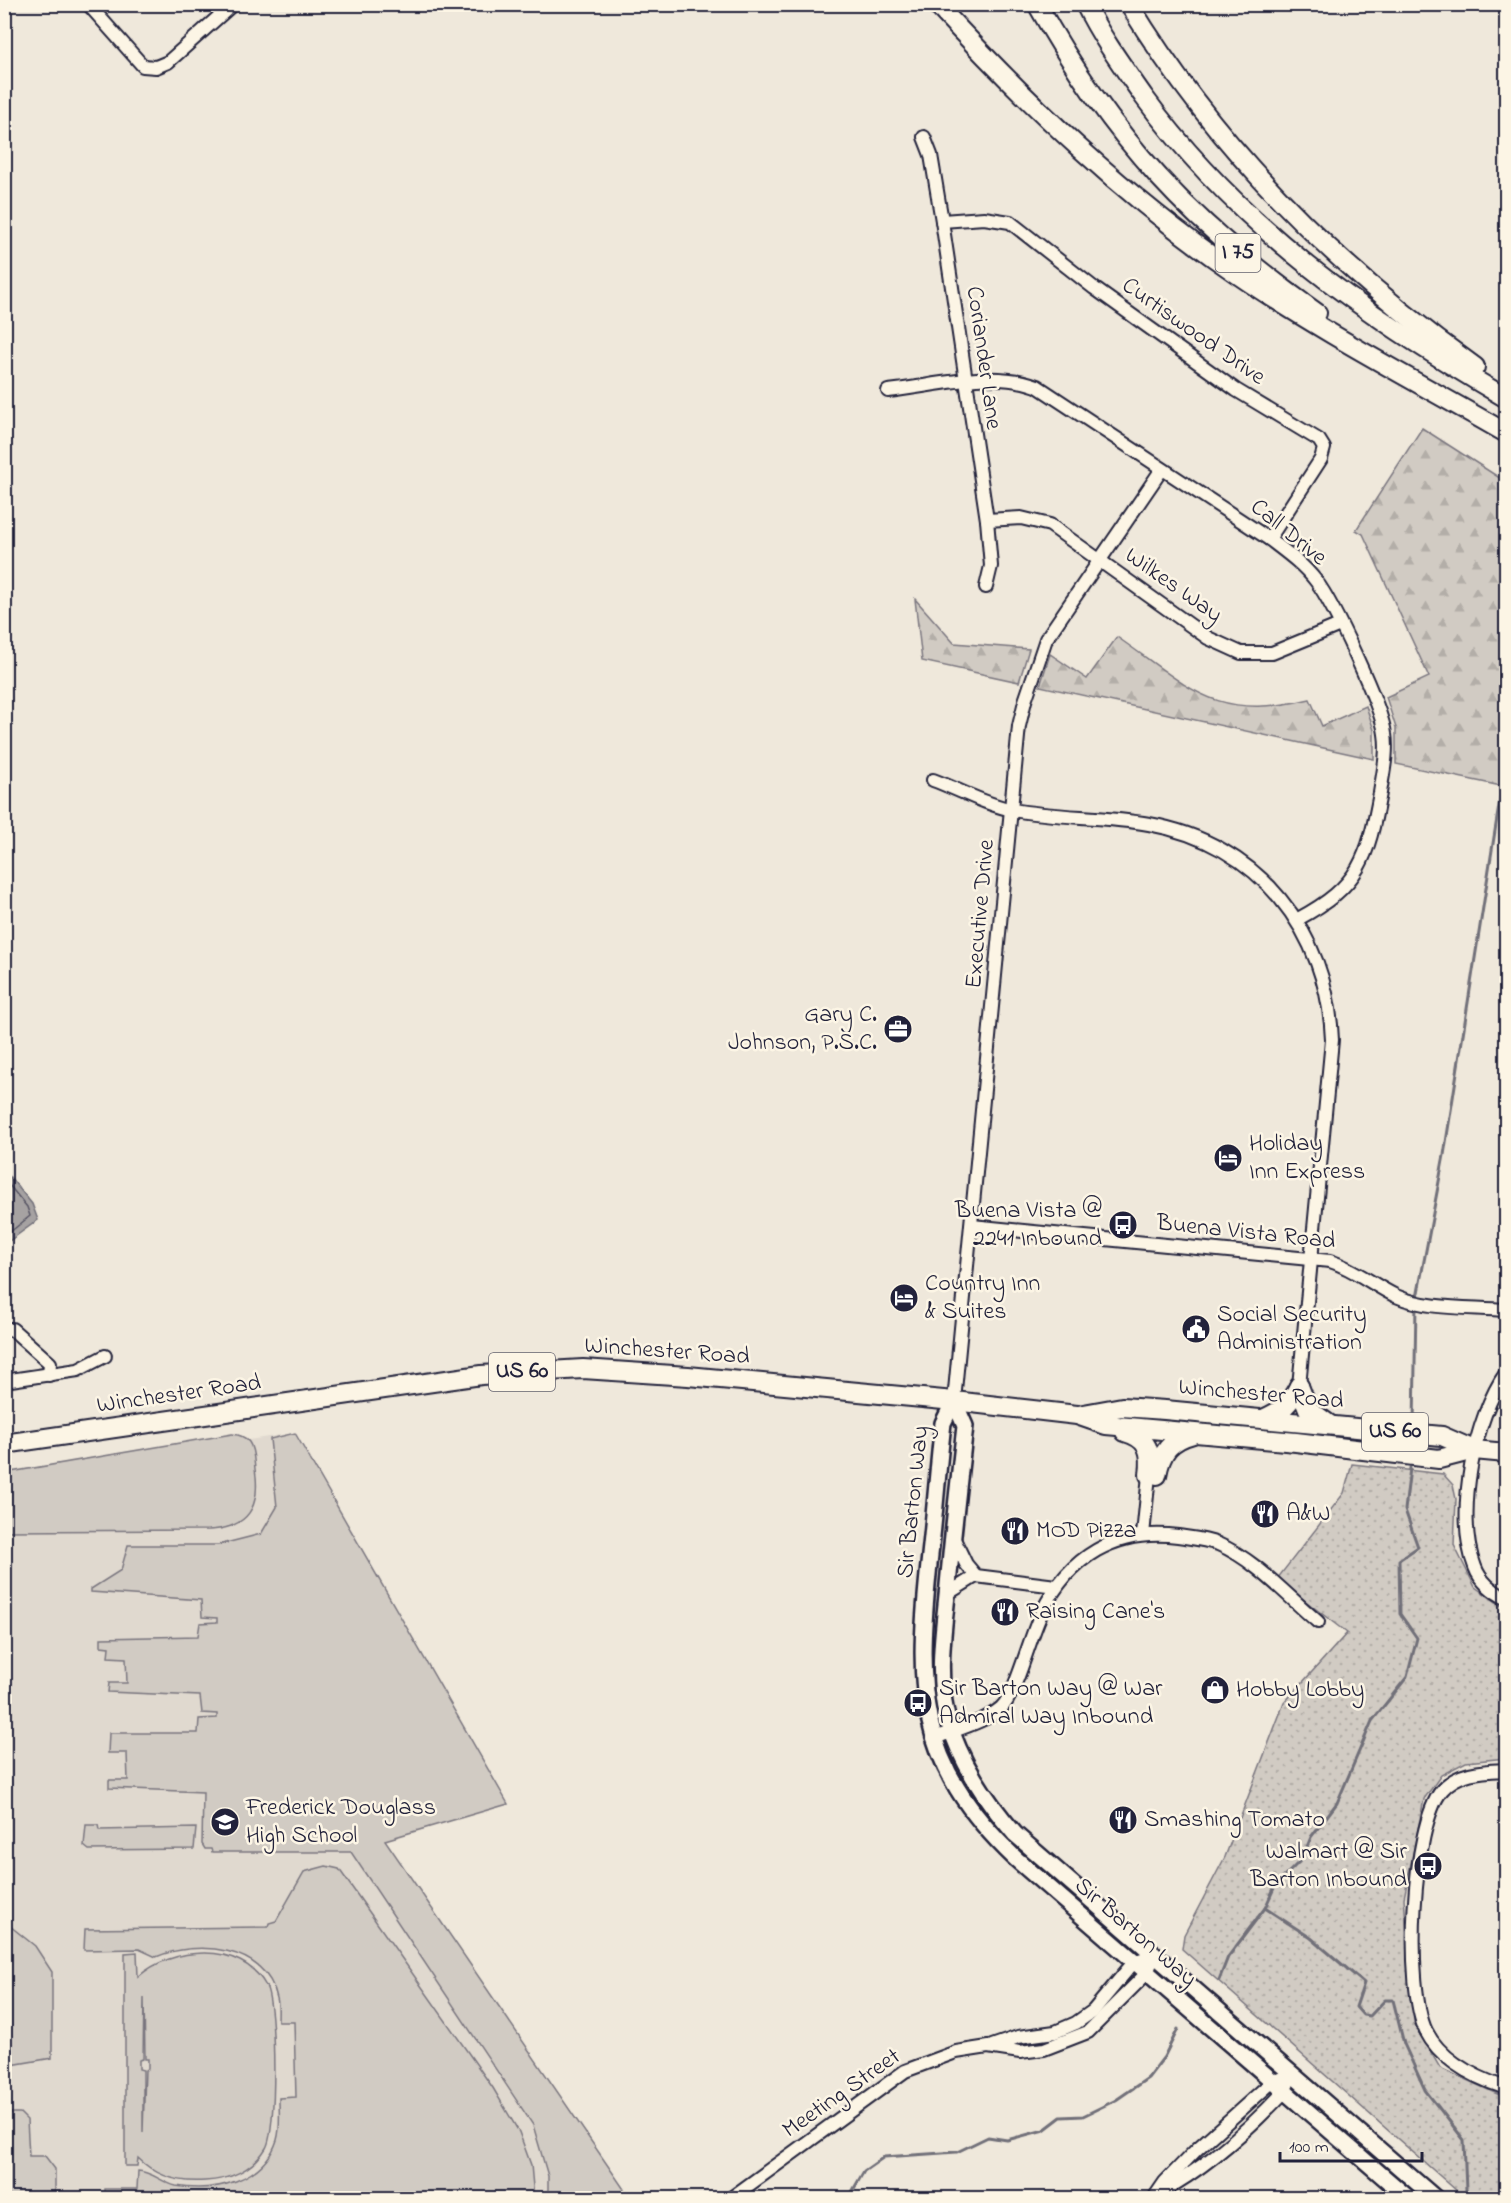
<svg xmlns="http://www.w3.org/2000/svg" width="1511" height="2203" viewBox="0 0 1511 2203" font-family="'Indie Flower',sans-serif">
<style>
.built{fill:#e0d9cf}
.grass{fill:#d1cbc3;stroke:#7a767f;stroke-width:1.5;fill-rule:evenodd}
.forest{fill:url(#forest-firs);stroke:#7a767f;stroke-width:1.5}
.park{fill:url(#park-dots);stroke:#7a767f;stroke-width:1.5}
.water{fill:#a6a2a2;stroke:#716f79;stroke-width:1.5}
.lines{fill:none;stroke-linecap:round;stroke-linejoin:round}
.shore{stroke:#575564;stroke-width:1.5}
.stream{stroke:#716f79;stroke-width:3}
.minor-casing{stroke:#22223b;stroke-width:16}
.major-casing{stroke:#22223b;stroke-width:20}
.highway-casing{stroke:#22223b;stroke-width:22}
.minor{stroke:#fcf5e5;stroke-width:12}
.major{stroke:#fcf5e5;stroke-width:15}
.highway{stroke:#fcf5e5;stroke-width:18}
.labels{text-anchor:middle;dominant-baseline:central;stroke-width:5;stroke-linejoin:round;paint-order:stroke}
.shield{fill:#fcf5e5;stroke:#63616e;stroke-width:1.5}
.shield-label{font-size:22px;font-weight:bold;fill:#22223b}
.street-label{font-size:24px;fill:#22223b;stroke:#fcf5e5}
.poi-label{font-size:24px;fill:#22223b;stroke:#fcf5e5;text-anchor:start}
</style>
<defs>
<pattern id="forest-firs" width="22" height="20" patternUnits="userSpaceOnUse" patternTransform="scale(1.5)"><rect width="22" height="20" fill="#d1cbc3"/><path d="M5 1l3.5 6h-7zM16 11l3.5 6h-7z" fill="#b3aea8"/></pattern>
<pattern id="park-dots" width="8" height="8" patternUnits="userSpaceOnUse" patternTransform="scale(1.5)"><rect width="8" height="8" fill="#d1cbc3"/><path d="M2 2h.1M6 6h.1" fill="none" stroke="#b3aea8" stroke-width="1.8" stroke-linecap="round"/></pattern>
</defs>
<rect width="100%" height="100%" fill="#efe8db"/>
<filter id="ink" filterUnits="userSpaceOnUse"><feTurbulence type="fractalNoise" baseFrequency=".0167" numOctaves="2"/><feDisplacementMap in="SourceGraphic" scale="12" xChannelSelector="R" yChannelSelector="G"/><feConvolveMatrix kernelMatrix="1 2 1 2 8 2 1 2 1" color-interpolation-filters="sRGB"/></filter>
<g filter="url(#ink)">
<!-- built -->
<polygon class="built" points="294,1433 385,1840 630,2198 5,2198 5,1477"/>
<!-- grass -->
<g class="grass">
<polygon points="295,1433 508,1804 385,1840 630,2198 548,2198 548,2176 533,2125 351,1852 212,1852 211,1849 205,1849 202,1844 203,1792 109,1788 109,1780 128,1780 127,1753 108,1753 109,1733 198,1733 199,1719 217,1718 217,1714 202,1713 200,1696 108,1692 109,1683 127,1683 126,1658 108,1657 109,1647 101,1646 101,1638 198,1636 200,1623 217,1622 217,1618 202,1617 201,1600 91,1592 91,1589 121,1570 128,1545 218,1545 261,1534 277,1507 270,1439"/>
<path d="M232 1434C238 1435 245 1436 249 1442 254 1449 254 1460 255 1469 261 1506 249 1528 209 1530L5 1531V1473Z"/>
<polygon points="86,1825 98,1825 99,1830 196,1828 194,1849 89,1850 84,1846"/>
<path d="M326 1866 339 1869 493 2088 519 2132 531 2165 534 2198H105V2189H137L138 2171C150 2171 163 2183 176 2186 214 2193 264 2181 277 2140 281 2127 279 2112 279 2098L296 2097 294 2022H278C278 2014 279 2005 277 1998 266 1945 196 1940 156 1957L139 1949 84 1950 85 1929 268 1927 269 1923 276 1921 304 1872Z"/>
<polygon points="5,1922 35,1946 52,1972 52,2058 5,2066"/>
<path d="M137 1952 138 1977C171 1947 241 1940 266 1986 276 2005 277 2130 266 2148 253 2170 229 2180 205 2181 180 2183 156 2176 138 2158L137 2166H125V1953ZM144 1997 145 2059H148V2069L145 2070 143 2132V2070L139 2069V2060L143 2059Z"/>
<polygon points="4,2113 20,2113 27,2120 29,2156 45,2156 55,2169 55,2198 5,2198"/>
</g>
<!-- forest -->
<g class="forest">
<polygon points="1422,428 1506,482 1506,787 1396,764 1396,728 1386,697 1429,677 1363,534 1356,530"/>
<polygon points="915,599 954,643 1029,649 1019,682 922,661"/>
<path d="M1117 637C1191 688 1214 722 1310 699L1322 726 1366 706 1374 730V759L1040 686 1050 654 1087 679Z"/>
</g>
<!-- park -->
<polygon class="park" points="1352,1464 1443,1474 1453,1485 1456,1499 1454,1545 1475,1587 1506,1609 1506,1758 1466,1762 1441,1775 1424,1799 1404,1898 1414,2023 1440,2068 1506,2098 1506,2118 1500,2126 1506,2136 1506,2198 1465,2198 1182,1949 1184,1935 1225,1857 1284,1703 1347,1633 1277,1579 1344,1493"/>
<!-- water -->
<polygon class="water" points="5,1171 32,1204 38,1220 5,1244"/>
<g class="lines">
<!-- shore -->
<polyline class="shore" points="4,1179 27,1207 30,1216 4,1237"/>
<!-- stream -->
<g class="stream">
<polyline points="1417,1298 1444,1155 1506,761"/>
<polyline points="1414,1424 1416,1304"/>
<polyline points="1410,1468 1405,1510 1418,1547 1399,1560 1400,1614 1417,1638 1407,1677 1372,1721 1337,1803 1311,1837 1302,1859 1275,1886 1265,1908 1311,1938 1364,1983 1356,2007 1363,2015 1370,2016 1385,2000 1393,2000 1404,2044 1425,2090 1464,2140 1466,2190"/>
<polyline points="1219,1980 1228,1957 1265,1908"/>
<polyline points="852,2198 852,2192 864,2171 884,2157 957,2152 988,2137 1007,2140 1044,2130 1061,2117 1083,2116 1116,2100 1148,2078 1164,2057 1178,2029"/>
</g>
<!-- minor casing -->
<g class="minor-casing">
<g id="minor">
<polyline points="88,4 143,66 156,67 168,62 233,4"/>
<polyline points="924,137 931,155 942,221 987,520 991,566 986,587"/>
<polyline points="942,221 984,218 1010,222 1094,288 1236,390 1319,440 1324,448 1321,459 1269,539"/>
<path d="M888 391C935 386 991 369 1037 386L1269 539C1286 552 1303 564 1316 581 1333 603 1382 707 1385 734 1388 753 1383 773 1380 793 1368 858 1360 886 1298 919"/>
<polyline points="987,520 1021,518 1050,525 1208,638 1241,653 1272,653 1340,625"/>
<path d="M933 780C958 789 986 805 1013 810 1058 818 1104 816 1149 824 1258 843 1328 931 1332 1040L1299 1386"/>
<path d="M972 1226 1330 1261C1355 1269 1373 1285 1396 1296 1428 1310 1472 1307 1506 1310"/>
<polyline points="4,1330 12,1329 50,1363 49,1375"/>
<path d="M1506 1373C1475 1416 1454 1515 1475 1567 1480 1581 1493 1592 1506 1598"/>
<polyline points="4,1381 78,1370 105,1356"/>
<polyline points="954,1401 1019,726 1025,701 1046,639 1162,469"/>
<polyline points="1143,1535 1149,1475"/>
<polyline points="953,1537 966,1564 976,1576"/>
<polyline points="947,1594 976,1576 1056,1586"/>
<path d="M935 1738C956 1729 983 1723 1001 1708 1016 1695 1030 1635 1042 1612 1069 1557 1115 1528 1178 1536 1191 1538 1205 1539 1218 1544 1256 1560 1287 1596 1318 1622"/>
<path d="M1506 1770C1485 1771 1458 1771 1442 1790 1411 1827 1405 1988 1426 2031 1441 2061 1476 2078 1506 2088"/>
<polyline points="992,2046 1018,2037 1055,2032 1076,2023 1093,2011 1134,1962 1154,1955"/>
<path d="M1159 2193C1206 2168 1247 2131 1284 2092L1288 2083"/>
<polyline points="731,2198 905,2071 956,2052 988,2047 1020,2052 1044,2049 1088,2032 1147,1973 1154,1955"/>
<polyline points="1154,2198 1165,2182 1197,2149 1272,2082 1292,2074"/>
</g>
</g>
<!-- major casing -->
<g class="major-casing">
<g id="major">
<path d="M954 1401 965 1426C959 1479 953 1532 948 1585 944 1628 936 1674 947 1717 960 1762 985 1799 1015 1834L1435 2198"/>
<path d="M954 1401 943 1423C938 1467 935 1511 930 1555 916 1686 914 1762 1016 1859L1408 2198"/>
</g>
</g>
<!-- highway casing -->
<g class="highway-casing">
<g id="highway">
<path d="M936 4C1028 104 1125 197 1237 274 1323 333 1416 381 1506 433"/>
<path d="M1037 4C1112 139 1191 224 1317 313"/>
<path d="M1085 4C1101 37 1123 67 1144 97 1240 228 1367 317 1506 398"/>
<path d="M1129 4C1217 149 1338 269 1475 367"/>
<polyline points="1299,1386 1308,1409 1330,1425"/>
<polyline points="1078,1415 1122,1407 1165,1410 1442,1436 1474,1450 1506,1453"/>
<path d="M1263 1419C1282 1411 1290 1404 1299 1386"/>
<path d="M1125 1432C1149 1439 1152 1452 1149 1475"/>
<polyline points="4,1444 481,1375 583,1369 688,1376 954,1401 1077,1415 1106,1425 1296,1442 1439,1459 1474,1450"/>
<path d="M1157 1475C1161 1452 1170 1440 1193 1434"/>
</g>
</g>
<!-- minor -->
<use href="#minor" class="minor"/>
<!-- major -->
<use href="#major" class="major"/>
<!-- highway -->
<use href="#highway" class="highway"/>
</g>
</g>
<!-- icons -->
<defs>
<g id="office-disc" transform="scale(1.5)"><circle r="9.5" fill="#22223b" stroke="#fcf5e5"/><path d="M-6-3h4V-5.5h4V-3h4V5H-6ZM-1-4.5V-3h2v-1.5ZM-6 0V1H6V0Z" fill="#fff"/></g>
<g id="hotel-disc" transform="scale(1.5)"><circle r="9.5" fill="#22223b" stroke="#fcf5e5"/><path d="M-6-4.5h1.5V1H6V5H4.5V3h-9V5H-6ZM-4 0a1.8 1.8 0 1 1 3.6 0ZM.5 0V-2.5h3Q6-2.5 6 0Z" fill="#fff"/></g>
<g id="bus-disc" transform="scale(1.5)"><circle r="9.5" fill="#22223b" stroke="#fcf5e5"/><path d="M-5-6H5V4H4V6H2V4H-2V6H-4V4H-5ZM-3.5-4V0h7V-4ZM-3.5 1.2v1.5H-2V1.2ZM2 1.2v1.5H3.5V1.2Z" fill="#fff"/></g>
<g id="civic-disc" transform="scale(1.5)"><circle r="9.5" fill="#22223b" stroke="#fcf5e5"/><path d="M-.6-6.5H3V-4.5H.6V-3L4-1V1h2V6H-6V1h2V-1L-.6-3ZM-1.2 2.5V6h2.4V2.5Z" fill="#fff"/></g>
<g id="restaurant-disc" transform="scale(1.5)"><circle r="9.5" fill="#22223b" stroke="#fcf5e5"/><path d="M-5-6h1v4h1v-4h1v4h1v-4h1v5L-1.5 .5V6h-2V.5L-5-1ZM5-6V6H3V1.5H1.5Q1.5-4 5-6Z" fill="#fff"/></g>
<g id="shop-disc" transform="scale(1.5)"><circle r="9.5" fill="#22223b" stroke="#fcf5e5"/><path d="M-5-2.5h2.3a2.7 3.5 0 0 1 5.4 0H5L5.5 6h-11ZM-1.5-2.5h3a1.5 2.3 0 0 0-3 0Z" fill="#fff"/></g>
<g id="school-disc" transform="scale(1.5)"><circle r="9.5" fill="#22223b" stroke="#fcf5e5"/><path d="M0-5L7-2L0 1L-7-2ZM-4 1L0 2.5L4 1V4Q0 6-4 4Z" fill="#fff"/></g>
</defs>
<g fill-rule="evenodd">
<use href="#office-disc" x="898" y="1029"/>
<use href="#hotel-disc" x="1228" y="1158"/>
<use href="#bus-disc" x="1123" y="1225"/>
<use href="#hotel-disc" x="904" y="1298"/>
<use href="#civic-disc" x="1196" y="1329"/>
<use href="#restaurant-disc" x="1265" y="1514"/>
<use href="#restaurant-disc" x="1015" y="1531"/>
<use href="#restaurant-disc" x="1005" y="1612"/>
<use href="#shop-disc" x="1215" y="1690"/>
<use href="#bus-disc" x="918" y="1703"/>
<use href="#restaurant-disc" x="1123" y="1820"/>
<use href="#school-disc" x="225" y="1822"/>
<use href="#bus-disc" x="1428" y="1866"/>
</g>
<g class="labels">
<!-- shield labels -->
<g class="shield">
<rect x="1215.5" y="234" width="45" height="38" rx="4.5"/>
<rect x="489" y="1353" width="66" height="38" rx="4.5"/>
<rect x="1362" y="1413" width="66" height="38" rx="4.5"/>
</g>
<g class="shield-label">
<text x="1238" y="253">I 75</text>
<text x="522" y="1372">US 60</text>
<text x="1395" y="1432">US 60</text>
</g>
<!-- street labels -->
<g class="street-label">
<text transform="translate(1193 332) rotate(35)">Curtiswood Drive</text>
<text transform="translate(983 358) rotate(82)">Coriander Lane</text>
<text transform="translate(1288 533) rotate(39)">Call Drive</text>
<text transform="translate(1173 586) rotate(35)">Wilkes Way</text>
<text transform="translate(981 914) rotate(-85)">Executive Drive</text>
<text transform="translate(1246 1233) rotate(6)">Buena Vista Road</text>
<text transform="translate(667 1352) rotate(4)">Winchester Road</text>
<text transform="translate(179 1395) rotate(-8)">Winchester Road</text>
<text transform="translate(1261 1395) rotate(5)">Winchester Road</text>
<text transform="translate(914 1502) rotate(-84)">Sir Barton Way</text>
<text transform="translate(1135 1933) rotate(41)">Sir Barton Way</text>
<text transform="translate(842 2094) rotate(-35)">Meeting Street</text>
</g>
<!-- poi labels -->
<g class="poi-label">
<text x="877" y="1015" text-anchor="end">Gary C.<tspan x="877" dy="28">Johnson, P.S.C.</tspan></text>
<text x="1249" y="1144">Holiday<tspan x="1249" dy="28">Inn Express</tspan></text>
<text x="1102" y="1211" text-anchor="end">Buena Vista @<tspan x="1102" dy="28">2241 Inbound</tspan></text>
<text x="925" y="1284">Country Inn<tspan x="925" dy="28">&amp; Suites</tspan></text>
<text x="1217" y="1315">Social Security<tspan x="1217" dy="28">Administration</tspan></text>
<text x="1286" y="1514">A&amp;W</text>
<text x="1036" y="1531">MOD Pizza</text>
<text x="1026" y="1612">Raising Cane's</text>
<text x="939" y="1689">Sir Barton Way @ War<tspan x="939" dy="28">Admiral Way Inbound</tspan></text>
<text x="1236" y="1690">Hobby Lobby</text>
<text x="246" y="1808">Frederick Douglass<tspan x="246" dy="28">High School</tspan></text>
<text x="1144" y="1820">Smashing Tomato</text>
<text x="1407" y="1852" text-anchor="end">Walmart @ Sir<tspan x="1407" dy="28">Barton Inbound</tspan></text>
</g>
</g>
<!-- margin -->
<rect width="1511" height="2203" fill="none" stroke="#fcf5e5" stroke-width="24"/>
<rect x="12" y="12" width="1487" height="2179" fill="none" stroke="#22223b" stroke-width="2" filter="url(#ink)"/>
<!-- scale -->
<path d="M1280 2152v9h142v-9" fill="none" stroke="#22223b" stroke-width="3"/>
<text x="1289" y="2152" font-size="18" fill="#22223b" stroke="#fcf5e5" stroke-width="4.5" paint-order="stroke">100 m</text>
</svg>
